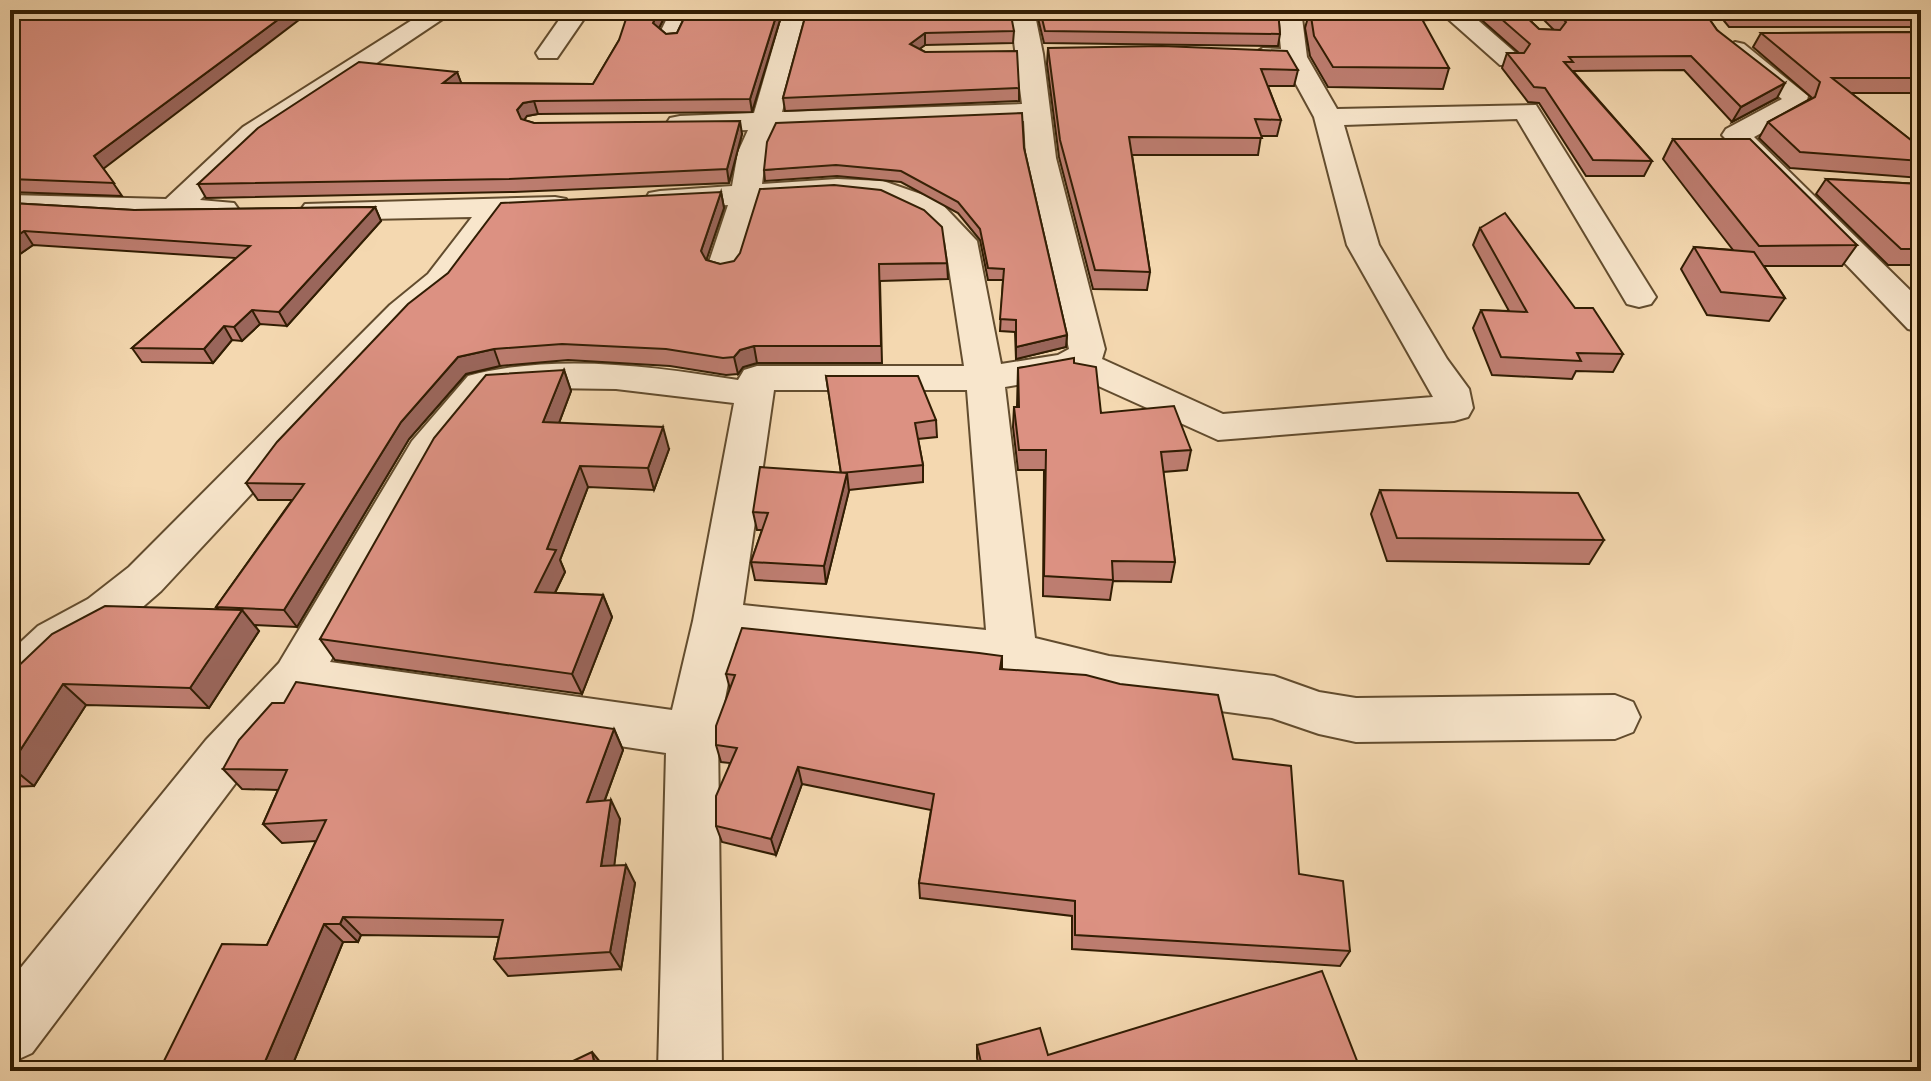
<svg xmlns="http://www.w3.org/2000/svg" width="1931" height="1081" viewBox="0 0 1931 1081" font-family="'IM FELL Great Primer',serif">
<style>
.lines{fill:none;stroke-linecap:round;stroke-linejoin:round}
.minor-casing{stroke:#624c2e;stroke-width:4}
.minor{fill:#f8e6cc;fill-rule:evenodd}
.wall{fill:#bd7d70;stroke:#311d03;stroke-width:2}
.shaded-wall{fill:#9a665b;stroke:#311d03;stroke-width:2}
.building{fill:#dc9182;stroke:#311d03;stroke-width:2}
</style>
<rect width="100%" height="100%" fill="#f4d8b0"/>
<filter id="stains"><feTurbulence type="fractalNoise" baseFrequency=".0025" numOctaves="4"/><feColorMatrix values="0 0 0 0 .2 0 0 0 0 .09 0 0 0 0 .02 0 0 0 .5 -.17"/></filter>
<radialGradient id="worn" r=".72"><stop offset=".6" stop-color="#630" stop-opacity="0"/><stop offset="1" stop-color="#630" stop-opacity=".3"/></radialGradient>
<g class="lines">
<!-- minor casing -->
<g class="minor-casing">
<g id="minor">
<polygon points="428,10 456,10 263,139 200,200 234,203 239,210 234,217 172,219 10,213 10,195 166,199 243,127"/>
<polygon points="566,10 590,10 557,58 539,58 536,53"/>
<polygon points="671,10 695,10 679,42 670,44 658,37"/>
<path d="M784 10H808L782 112 1022 104 1010 10H1034L1043 54 1056 158 1105 349 1102 359 1223 414 1433 397 1347 245 1314 117 1285 64H1263L1250 56 1263 48 1281 49 1277 10H1301L1307 57 1337 109 1536 105 1656 297 1651 304 1639 307 1627 304 1517 119 1344 125 1379 245 1447 359 1469 389 1473 408 1468 417 1454 421 1218 440 1074 375 1005 387 1035 638 1109 656 1274 676 1319 692 1356 698 1615 695 1633 702 1640 717 1633 732 1615 739 1356 742 1319 734 1272 718 1109 696 1012 671 736 642 718 735 722 1071H658L666 753 307 699 244 772 32 1053 10 1063V981L206 740 279 663 412 441 468 376C554 353 651 366 738 380L744 370 757 366H964L945 242 916 214 879 199 837 197 760 202 741 268 736 275 724 278 712 275 707 268 728 205 660 209 649 207 645 200 649 193 660 191 732 186 738 152 748 130 680 132 670 130 666 124 670 118 680 116 754 113ZM1024 121 1026 158 1069 349 1058 355 1001 364 977 241 938 200 883 181 837 179 762 184 766 152 776 129ZM546 388 616 389 734 403 693 621 672 710 330 662 442 458 493 394ZM774 390H967L986 630 743 605Z"/>
<polygon points="1477,10 1472,15 1518,55 1522,60 1518,65 1500,65 1447,18 1359,23 1347,16 1355,10"/>
<polygon points="1735,42 1744,44 1808,96 1805,109 1754,137 1921,301 1921,332 1908,329 1722,135 1726,129 1782,99 1726,54 1723,49"/>
<polygon points="555,197 566,199 570,206 566,213 505,216 452,288 414,319 161,591 122,625 72,652 28,697 10,703 10,652 38,626 88,599 129,567 390,305 428,274 472,217 316,220 305,218 300,211 305,204"/>
</g>
</g>
<!-- minor -->
<use href="#minor" class="minor"/>
</g>
<!-- wall -->
<g class="wall">
<polygon points="10,10 103,168 122,196 10,192"/>
<polygon points="637,10 668,10 659,28 666,34 677,33 688,10 783,10 752,112 538,114 527,116 524,120 534,123 742,134 729,183 514,192 206,198 198,184 457,72 461,83 593,84"/>
<polygon points="807,10 1014,31 1013,43 925,45 919,49 925,52 1019,88 1019,101 785,111 783,98"/>
<polygon points="1036,10 1278,10 1280,34 1278,46 1044,43"/>
<polygon points="1310,10 1449,68 1443,89 1328,87 1310,56 1305,28"/>
<polygon points="1478,10 1519,10 1539,29 1554,30 1534,10 1703,10 1717,30 1777,98 1732,122 1684,70 1573,71 1652,161 1644,176 1586,176 1539,103 1528,102 1502,68 1507,53 1519,53 1476,15"/>
<polygon points="1715,10 1921,10 1921,27 1729,27"/>
<polygon points="1921,32 1921,93 1851,93 1921,148 1921,178 1790,168 1759,138 1768,122 1810,99 1811,97 1753,47 1761,33"/>
<polygon points="1048,48 1298,70 1294,86 1268,86 1281,120 1277,136 1261,136 1258,155 1132,155 1150,272 1147,290 1093,289 1059,157 1047,64"/>
<polygon points="1673,139 1857,245 1842,266 1764,266 1785,298 1769,321 1707,315 1681,269 1694,247 1733,250 1663,159"/>
<polygon points="1024,148 1067,335 1066,347 1016,359 1015,332 1000,331 1003,280 988,280 980,240 958,213 901,182 837,176 765,181 764,170"/>
<polygon points="1826,179 1921,184 1921,265 1888,265 1816,194"/>
<polygon points="721,192 724,208 706,260 720,264 947,263 948,279 880,281 882,363 757,363 743,367 738,374 726,375 670,366 568,360 500,366 466,374 409,439 297,627 254,625 259,631 209,708 86,705 34,786 10,787 10,674 218,609 216,607 292,500 258,500 246,483"/>
<polygon points="10,203 134,210 375,207 381,221 287,326 260,324 242,341 232,340 213,363 142,362 132,348 236,258 33,245 10,261"/>
<polygon points="1480,228 1575,308 1623,354 1613,372 1576,371 1572,379 1492,375 1473,328 1481,310 1509,311 1473,245"/>
<polygon points="1074,363 1101,413 1191,450 1187,470 1163,472 1175,562 1171,582 1113,581 1110,600 1043,596 1044,470 1018,470 1013,427 1014,407 1017,407 1018,368"/>
<polygon points="564,370 571,391 559,423 669,449 654,490 588,487 560,560 565,572 555,593 603,595 612,617 582,694 335,660 320,639"/>
<polygon points="826,376 936,420 937,437 918,439 923,465 923,482 849,490 826,584 755,580 751,562 762,530 757,530 753,512 841,473"/>
<polygon points="1380,490 1604,540 1589,564 1387,561 1371,514"/>
<polygon points="1002,656 1002,669 1233,759 1299,874 1350,951 1340,966 1072,949 1072,916 920,898 919,883 931,810 802,784 776,855 722,842 716,826 730,763 721,762 716,745 730,689 726,674"/>
<polygon points="614,729 623,750 605,800 620,819 614,865 635,883 621,969 508,976 494,959 499,937 361,935 358,942 343,942 290,1071 267,945 316,841 282,843 263,824 278,790 242,789 223,769"/>
<polygon points="977,1045 1048,1055 1361,1071 980,1071 977,1058"/>
</g>
<!-- shaded-wall -->
<g class="shaded-wall">
<polygon points="291,10 312,10 103,169 94,156"/>
<polygon points="659,10 668,10 655,36 653,23"/>
<polygon points="778,10 783,10 752,112 750,99"/>
<polygon points="925,33 925,45 910,56 910,44"/>
<polygon points="457,72 462,85 443,83"/>
<polygon points="1785,83 1777,98 1732,122 1741,107"/>
<polygon points="534,101 538,114 527,116 522,123 517,110 523,103"/>
<polygon points="740,121 742,134 729,183 727,169"/>
<polygon points="721,192 724,208 704,267 701,251"/>
<polygon points="375,207 381,221 287,326 279,312"/>
<polygon points="24,231 33,245 10,261 10,241"/>
<polygon points="252,310 260,324 242,341 234,327"/>
<polygon points="224,326 232,340 213,363 204,349"/>
<polygon points="1067,335 1066,347 1016,359 1016,347"/>
<polygon points="754,346 757,363 743,367 738,374 734,357 740,350"/>
<polygon points="494,349 500,366 466,374 409,439 297,627 284,610 401,422 458,357"/>
<polygon points="564,370 571,391 551,444 543,422"/>
<polygon points="663,427 669,449 654,490 648,468"/>
<polygon points="580,466 588,487 560,560 565,572 545,613 535,592 547,549"/>
<polygon points="847,473 849,491 826,584 824,566"/>
<polygon points="603,595 612,617 582,694 572,674"/>
<polygon points="242,610 259,631 209,708 190,688"/>
<polygon points="63,684 86,705 34,786 10,766"/>
<polygon points="614,729 623,750 597,821 587,802"/>
<polygon points="798,767 802,784 776,855 771,839"/>
<polygon points="611,800 620,819 612,884 601,866"/>
<polygon points="626,865 635,883 621,969 610,952"/>
<polygon points="343,917 361,935 358,942 340,924"/>
<polygon points="324,924 343,942 290,1071 261,1071"/>
<polygon points="592,1052 605,1068 606,1071 596,1071"/>
</g>
<!-- building -->
<g class="building">
<polygon points="10,10 291,10 94,156 114,183 10,179"/>
<polygon points="637,10 659,10 653,23 666,34 677,33 688,10 778,10 750,99 534,101 523,103 517,110 521,119 534,123 740,121 727,169 509,179 198,184 258,128 359,62 457,72 443,83 593,84 619,40 626,19 631,19"/>
<polygon points="807,10 1010,10 1014,31 925,33 910,44 925,52 1017,51 1019,88 783,98"/>
<polygon points="1040,10 1278,10 1280,34 1045,31"/>
<polygon points="1310,10 1417,10 1449,68 1333,67 1314,36"/>
<polygon points="1491,10 1519,10 1539,29 1560,30 1566,22 1554,10 1703,10 1717,30 1785,83 1741,107 1691,56 1569,57 1573,62 1564,62 1652,161 1593,160 1545,88 1534,87 1507,53 1524,53 1530,44"/>
<polygon points="1734,10 1921,10 1921,13 1737,13"/>
<polygon points="1921,32 1921,78 1832,78 1921,148 1921,161 1800,152 1768,122 1815,97 1820,82 1761,33"/>
<polygon points="1162,46 1287,51 1298,70 1261,69 1281,120 1255,119 1262,138 1129,137 1150,272 1095,270 1060,140 1048,48"/>
<polygon points="1022,113 1024,148 1067,335 1016,347 1016,320 1000,319 1004,269 988,268 980,229 958,202 901,171 836,165 764,170 767,142 776,123"/>
<polygon points="1673,139 1750,139 1857,245 1759,246"/>
<polygon points="1826,179 1921,184 1921,249 1901,249"/>
<polygon points="834,185 881,190 924,210 942,227 947,263 879,264 881,346 754,346 740,350 734,357 723,358 666,349 562,344 494,349 458,357 401,422 284,610 216,607 304,484 246,483 277,442 408,304 448,273 501,203 721,192 701,251 706,260 720,264 734,261 740,253 760,189"/>
<polygon points="10,203 134,210 375,207 279,312 252,310 234,327 224,326 204,349 132,348 250,246 24,231 10,241"/>
<polygon points="1505,213 1575,308 1593,308 1623,354 1577,353 1581,361 1501,357 1481,310 1527,312 1480,228"/>
<polygon points="1694,247 1754,252 1785,298 1721,292"/>
<polygon points="1074,358 1074,363 1096,367 1101,413 1174,406 1191,450 1161,452 1175,562 1112,561 1113,580 1044,576 1046,450 1019,450 1014,407 1019,407 1018,368"/>
<polygon points="564,370 543,422 663,427 648,468 580,466 547,549 556,550 535,592 603,595 572,674 320,639 434,438 486,375"/>
<polygon points="826,376 918,376 936,420 915,423 923,465 841,473"/>
<polygon points="760,467 847,473 824,566 751,562 768,513 753,512"/>
<polygon points="1380,490 1578,493 1604,540 1397,538"/>
<polygon points="105,606 242,610 190,688 63,684 10,766 10,674 52,634"/>
<polygon points="742,628 979,653 1002,656 1000,669 1086,675 1120,684 1218,695 1233,759 1291,766 1299,874 1343,881 1350,951 1075,935 1075,901 919,883 934,794 798,767 771,839 716,826 716,796 737,748 716,745 716,726 735,675 726,674"/>
<polygon points="296,682 614,729 587,802 611,800 601,866 626,865 610,952 494,959 503,920 343,917 340,924 324,924 261,1071 159,1071 222,944 267,945 326,820 263,824 287,770 223,769 239,740 272,703 284,703"/>
<polygon points="1322,971 1361,1071 983,1071 977,1045 1040,1028 1048,1055"/>
<polygon points="592,1052 596,1071 552,1071"/>
</g>
<!-- margin -->
<rect width="1931" height="1081" fill="none" stroke="#f4d8b0" stroke-width="40"/>
<rect x="12" y="12" width="1907" height="1057" fill="none" stroke="#311d03" stroke-width="4"/>
<rect x="20" y="20" width="1891" height="1041" fill="none" stroke="#311d03" stroke-width="2"/>
<rect width="100%" height="100%" filter="url(#stains)"/>
<rect width="100%" height="100%" fill="url(#worn)"/>
</svg>
